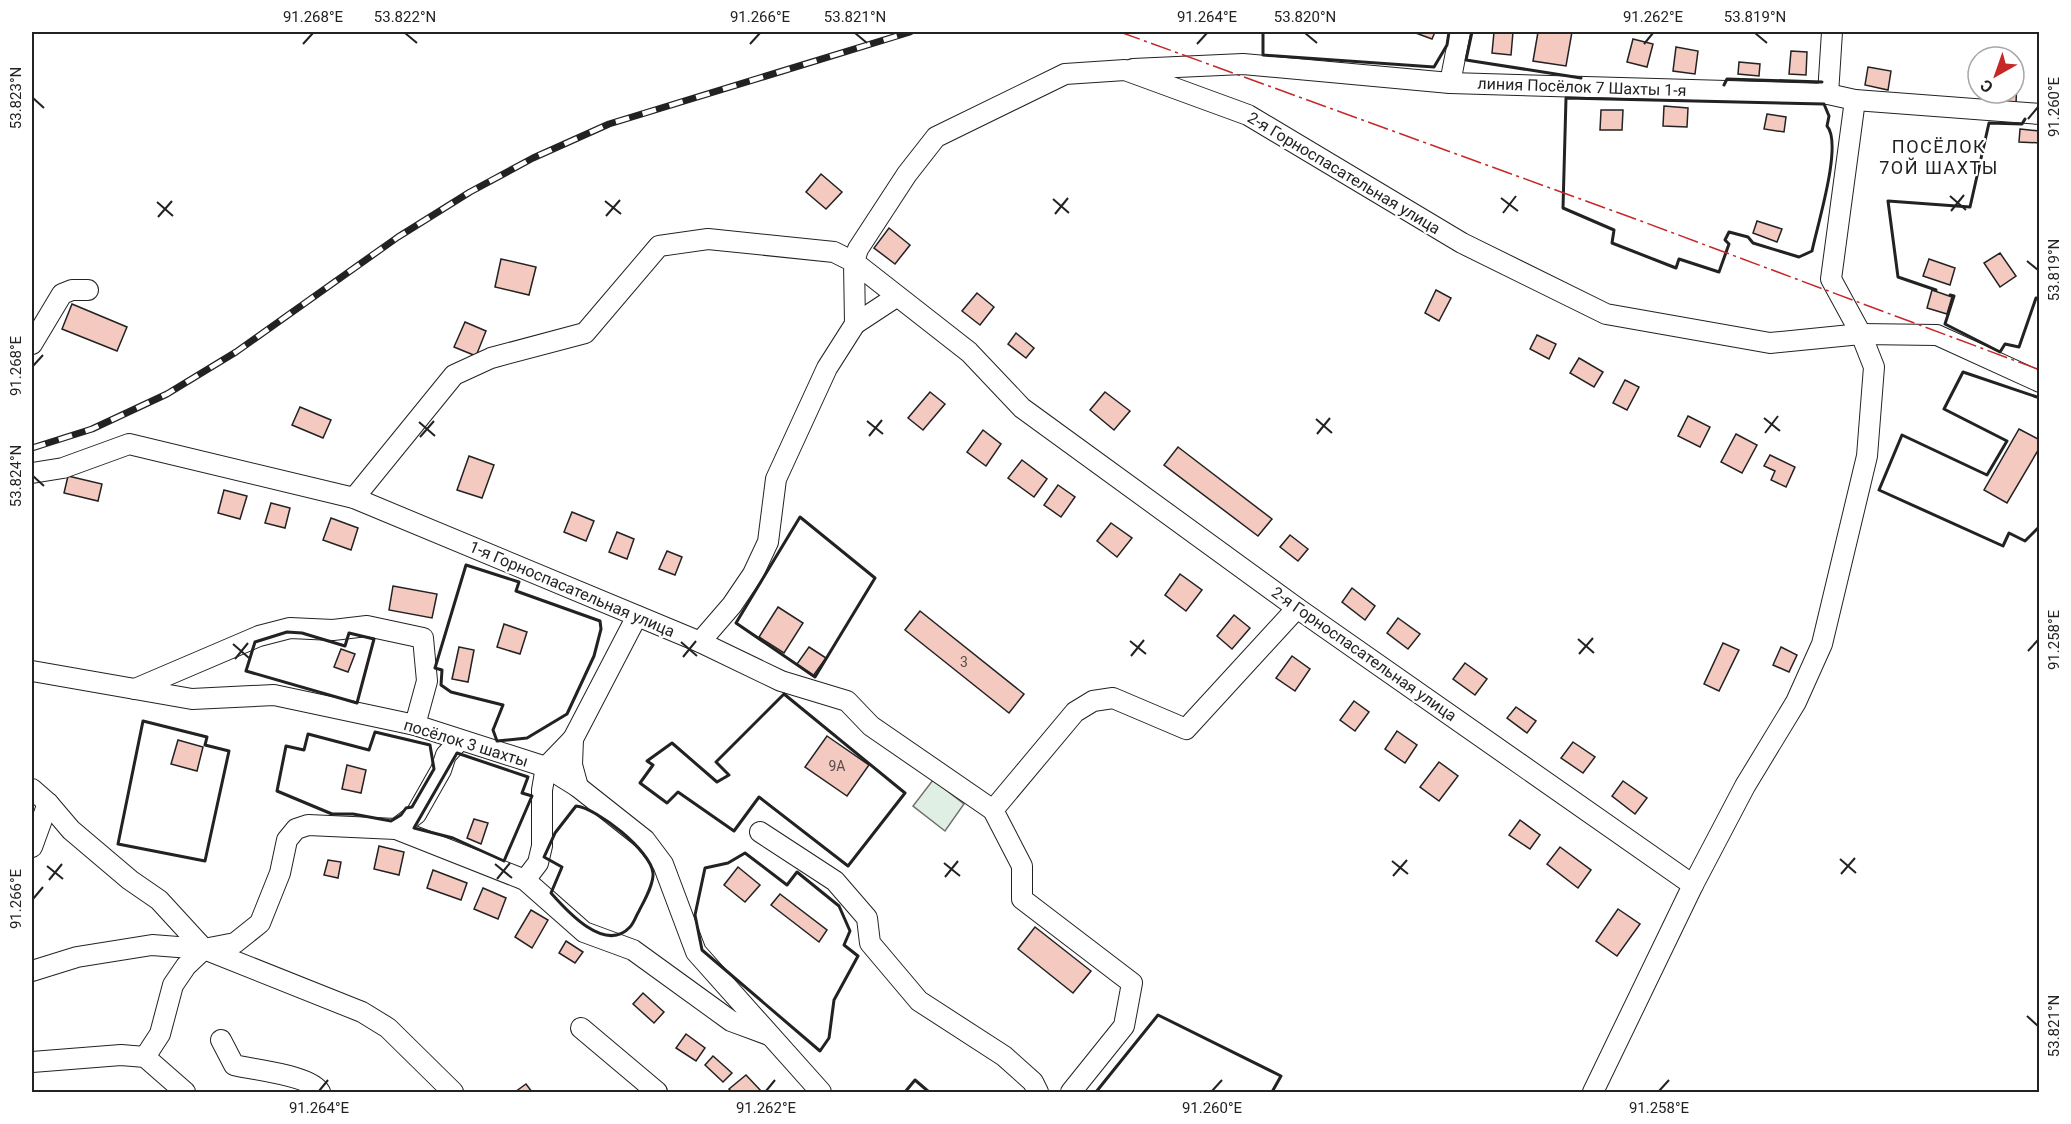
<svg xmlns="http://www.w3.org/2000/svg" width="2071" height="1124" viewBox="0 0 2071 1124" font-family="Roboto,sans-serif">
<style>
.green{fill:#e0efe3;stroke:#6f6f6f;stroke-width:1.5}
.building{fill:#f3c9c0;stroke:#222;stroke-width:1.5}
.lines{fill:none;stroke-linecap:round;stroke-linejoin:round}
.minor-casing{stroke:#222;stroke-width:22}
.minor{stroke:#fff;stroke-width:20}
.rail-casing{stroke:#222;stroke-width:7}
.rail{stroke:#fff;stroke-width:4.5;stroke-dasharray:14;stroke-linecap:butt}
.wall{stroke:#222;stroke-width:3}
.power{stroke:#c62828;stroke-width:1.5;stroke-dasharray:21 4.5 3 4.5;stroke-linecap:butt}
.ticks{fill:none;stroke:#222;stroke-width:2}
.labels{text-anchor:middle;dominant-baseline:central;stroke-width:4.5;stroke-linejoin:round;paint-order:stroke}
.number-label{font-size:14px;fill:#564c4a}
.street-label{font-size:16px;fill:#222;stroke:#fff}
.neighbourhood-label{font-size:18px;letter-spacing:1.5px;fill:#222;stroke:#fff}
.neatline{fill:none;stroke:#222;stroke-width:2}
.ticks-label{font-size:15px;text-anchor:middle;fill:#222}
</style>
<rect width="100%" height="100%" fill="#fff"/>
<!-- green -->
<polygon class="green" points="933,780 964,804 945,831 913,806"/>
<!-- building -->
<g class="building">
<polygon points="1413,32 1435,32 1432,39"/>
<polygon points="1494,32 1513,32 1511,55 1492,53"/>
<polygon points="1538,32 1572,32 1566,66 1533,61"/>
<polygon points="1633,39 1653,44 1647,67 1627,62"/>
<polygon points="1676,47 1698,51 1695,74 1673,71"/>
<polygon points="1791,51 1807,52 1806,75 1789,74"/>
<polygon points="1739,62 1760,64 1759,76 1738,74"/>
<polygon points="1868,67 1891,71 1888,90 1865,85"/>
<polygon points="2014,80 2017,80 2016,104 1994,103 1994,93 2014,93"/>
<polygon points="1664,106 1688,108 1687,127 1663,126"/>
<polygon points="1601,110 1623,110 1622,130 1600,130"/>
<polygon points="1767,114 1786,117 1784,132 1764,129"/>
<polygon points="2020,129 2040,131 2040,143 2019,142"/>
<polygon points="821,174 842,192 826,209 806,192"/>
<polygon points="1757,221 1782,229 1777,242 1753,233"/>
<polygon points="889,228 910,245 895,264 874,248"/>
<polygon points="2000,253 2016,276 2000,287 1984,263"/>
<polygon points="501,259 536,267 529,295 495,287"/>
<polygon points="1929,259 1955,268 1950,285 1923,276"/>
<polygon points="1436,290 1451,298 1439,321 1425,313"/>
<polygon points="1932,290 1952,297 1947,314 1927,308"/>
<polygon points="977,293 994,307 980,325 962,311"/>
<polygon points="72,304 127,327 117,351 62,329"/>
<polygon points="465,322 486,331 476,356 454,347"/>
<polygon points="1016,333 1034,348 1026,358 1008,344"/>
<polygon points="1537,335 1556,344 1549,359 1530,349"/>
<polygon points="1579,358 1603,372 1594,387 1570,373"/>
<polygon points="1625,380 1639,387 1627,410 1613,403"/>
<polygon points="930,392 945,404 923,430 908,418"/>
<polygon points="1105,392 1130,411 1114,430 1090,410"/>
<polygon points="300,407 331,420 323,438 292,425"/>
<polygon points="1688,416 1710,427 1700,447 1678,436"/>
<polygon points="2019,429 2040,440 2040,447 2007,503 1984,490"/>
<polygon points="983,430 1001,444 986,466 967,452"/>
<polygon points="1736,434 1757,445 1742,473 1721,462"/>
<polygon points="1178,447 1272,519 1258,536 1164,465"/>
<polygon points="1770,455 1795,467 1786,487 1771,480 1775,471 1764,466"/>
<polygon points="469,456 494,465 482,498 457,490"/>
<polygon points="1022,460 1047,479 1034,497 1008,478"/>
<polygon points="68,476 102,484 98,501 64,493"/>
<polygon points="1058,485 1075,497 1061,517 1044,505"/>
<polygon points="224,490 247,496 240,519 218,513"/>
<polygon points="271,503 290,508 285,528 265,523"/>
<polygon points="572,512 594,521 586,541 564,532"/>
<polygon points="331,518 358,528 351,550 323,540"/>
<polygon points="1111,523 1132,538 1117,557 1097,541"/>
<polygon points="617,532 634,539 627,559 609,552"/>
<polygon points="1290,535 1308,549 1298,561 1280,547"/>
<polygon points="667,551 682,557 675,575 659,569"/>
<polygon points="1180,574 1202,590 1186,611 1165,595"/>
<polygon points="393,586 437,594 432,618 389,610"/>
<polygon points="1352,588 1375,606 1365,620 1342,602"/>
<polygon points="778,607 803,623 784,653 759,637"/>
<polygon points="920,611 1024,694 1009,713 905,630"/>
<polygon points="1234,615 1250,628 1232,649 1217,636"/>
<polygon points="1398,618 1420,634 1408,649 1387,633"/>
<polygon points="504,624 527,632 520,654 497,647"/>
<polygon points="1723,643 1739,650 1719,691 1704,684"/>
<polygon points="459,647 474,650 468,682 452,679"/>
<polygon points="809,647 826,658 813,676 797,664"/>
<polygon points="1781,647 1797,655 1789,672 1773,665"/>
<polygon points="341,649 355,654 348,672 334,667"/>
<polygon points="1292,656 1310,669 1295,691 1276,678"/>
<polygon points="1465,663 1487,679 1475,695 1453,679"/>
<polygon points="1354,701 1369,712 1355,731 1340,720"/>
<polygon points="1516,707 1536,721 1527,733 1507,718"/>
<polygon points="1397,731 1417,745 1405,763 1385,749"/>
<polygon points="827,736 869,765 847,796 805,767"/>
<polygon points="178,740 203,747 197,771 171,764"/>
<polygon points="1573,742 1595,757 1583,773 1561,758"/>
<polygon points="1439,762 1458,776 1439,801 1420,787"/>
<polygon points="347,765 366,770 361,793 342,789"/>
<polygon points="1623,781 1647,798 1635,814 1612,796"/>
<polygon points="474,819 488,823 481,844 467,838"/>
<polygon points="1520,820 1540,835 1530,849 1509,835"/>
<polygon points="379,846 404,852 399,875 374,869"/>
<polygon points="1560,847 1591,870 1578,888 1547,864"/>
<polygon points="328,860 341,862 338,878 324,875"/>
<polygon points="738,867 760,885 745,902 724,885"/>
<polygon points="433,870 467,883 461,900 427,888"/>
<polygon points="483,888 506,898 498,919 474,909"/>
<polygon points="780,894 827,930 819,942 771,905"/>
<polygon points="1618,909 1640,924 1617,956 1596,941"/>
<polygon points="531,910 548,920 532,948 515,937"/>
<polygon points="1035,927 1091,971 1073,993 1018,949"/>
<polygon points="566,941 583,952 575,963 559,953"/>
<polygon points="643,993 664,1012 654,1023 633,1004"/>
<polygon points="686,1034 705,1048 696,1061 676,1048"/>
<polygon points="713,1056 732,1073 723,1082 705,1065"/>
<polygon points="746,1075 762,1092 732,1092 729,1089"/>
<polygon points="526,1084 532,1092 515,1092"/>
</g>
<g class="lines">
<!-- minor casing -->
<g class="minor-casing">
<g id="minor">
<polyline points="1133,69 1243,64 1450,83 1828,94 1855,100 2040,114"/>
<polyline points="1450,83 1460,32"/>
<polyline points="1828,94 1832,32"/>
<polyline points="855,324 896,297"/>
<polyline points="32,344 62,294 72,290 88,290"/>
<polyline points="32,473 63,468 129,444 354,498 700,642 781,681 847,701 871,726 993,810 1022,866 1022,899 1132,983 1124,1026 1071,1092"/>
<polyline points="354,498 454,375 491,358 585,333 659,246 708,239 834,252 854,262 855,324 827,368 776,479 768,542 753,574 732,605 700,642"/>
<polyline points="32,671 192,699 274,695 415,725 546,767 578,787 645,840 663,864 696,952 821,1092"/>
<polyline points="135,689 259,636 290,628 333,630 367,626 423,638 427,681 415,725"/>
<polyline points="578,787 572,765 573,739 637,616"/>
<polyline points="32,789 48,803 32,847"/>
<polyline points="48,803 71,830 130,880 159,900 204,949 362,1012 388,1028 453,1092"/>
<polyline points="993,810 1075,712 1093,701 1113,698 1186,729 1297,608"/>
<polyline points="396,829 416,814 441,770 446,755 460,740"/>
<polyline points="760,832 835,881 867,918 870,943 919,1001 1004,1056 1033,1082 1038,1092"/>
<polyline points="525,880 538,863 542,846 542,790 546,767 573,739"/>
<polyline points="1693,885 1297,608 1022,408 969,352 854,262 858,249 907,174 936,137 1065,74 1125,70 1248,115 1462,243 1606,314 1770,343 1861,334 1937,335 2040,382"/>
<polyline points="32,971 77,957 152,945 204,949 235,943 260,923 280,873 287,840 296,829 308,825 396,829 525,880 584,932 633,950 731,1021 769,1035"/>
<polyline points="581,1028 657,1092"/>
<path d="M221 1040 234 1065C253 1070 311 1075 320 1092"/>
<polyline points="145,1057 160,1034 173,985 186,966 204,949"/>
<polyline points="32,1062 121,1055 145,1057 185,1092"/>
<polyline points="1593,1092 1693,885 1745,786 1796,702 1822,644 1867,456 1874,367 1861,334 1831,279 1855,100"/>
</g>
</g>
<!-- minor -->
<use href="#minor" class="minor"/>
<!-- rail casing -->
<g class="rail-casing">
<polyline id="rail" points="32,448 92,429 167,394 236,352 398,237 470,192 533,158 609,124 910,32"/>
</g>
<!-- rail -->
<use href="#rail" class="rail"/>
<!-- wall -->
<g class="wall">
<polyline points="1263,32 1263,55 1434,67 1447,45 1449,32"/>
<polyline points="1472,32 1466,60 1581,78"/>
<polyline points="1724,85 1727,79 1822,82"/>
<path d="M1566 98 1824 104 1829 116 1827 126C1843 144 1817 226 1812 251L1799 257 1753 243 1748 237 1729 232 1725 240 1729 244 1719 272 1679 259 1676 268 1612 243 1614 230 1563 208Z"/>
<polyline points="1936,290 1898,277 1888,201 1970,207 1989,123 2022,124 2025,119"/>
<polyline points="1950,295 1954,296 1945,324 2000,352 2005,344 2019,347 2036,298 2040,299"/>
<polyline points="2040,398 1963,372 1944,409 2007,441 1987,475 1902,435 1879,490 2003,546 2009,533 2025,541 2040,526"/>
<polygon points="800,517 875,578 815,677 736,623"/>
<polygon points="466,565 519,582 516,591 600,621 601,629 594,656 567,714 527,738 497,741 493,730 503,705 451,692 441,685 442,670 435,668"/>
<polygon points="287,632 302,633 345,646 349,633 374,639 357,703 246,671 255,642"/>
<polygon points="784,694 905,793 848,866 759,797 734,831 678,792 667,803 640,783 653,765 647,761 672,743 717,782 729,775 716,762"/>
<polygon points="143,721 207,737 205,745 229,751 205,861 118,844"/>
<polygon points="375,732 430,745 434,769 412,807 406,808 401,815 391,821 353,814 332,814 277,791 286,746 304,750 308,734 369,750"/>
<polygon points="457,753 528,777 522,793 532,796 504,861 453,838 414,828"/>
<path d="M576 806C597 808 651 851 653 873 654 884 644 901 639 911 636 916 634 923 630 927 605 954 566 910 551 893L562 867 544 857 555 833Z"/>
<polygon points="745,853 787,885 797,872 839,906 850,931 844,945 858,956 834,1000 829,1038 820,1051 702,950 695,915 705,868 728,863"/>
<polyline points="905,1092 915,1080 929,1092"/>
<polyline points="1096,1092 1158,1015 1281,1076 1272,1092"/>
</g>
<!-- power -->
<polyline class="power" points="1120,32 1641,221 2040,370"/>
</g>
<!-- ticks -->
<path class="ticks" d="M405 33 417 43M855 33 867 43M1305 33 1317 43M1755 33 1767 43M303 44 313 33M750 44 760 33M1197 44 1207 33M1644 44 1653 33M33 98 44 108M2028 119 2038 107M1950 196 1966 210M1501 198 1518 211M1053 199 1069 213M605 201 621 214M157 202 173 216M1951 211 1964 195M1503 213 1516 196M1055 214 1068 198M606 216 620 200M158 217 172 201M2027 261 2038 270M33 366 43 355M1764 418 1780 431M1316 419 1332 433M867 421 883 434M419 422 435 436M1765 433 1778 416M1317 434 1330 418M869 436 882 420M420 437 434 421M33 476 44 486M1578 639 1594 653M1130 641 1146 654M681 642 697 656M233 644 249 658M2028 651 2038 640M1579 654 1593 638M1131 656 1144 640M683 657 696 641M235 659 248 643M1840 859 1856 873M1392 861 1408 874M944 863 960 876M495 864 512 878M47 866 63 879M1841 874 1855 858M1393 876 1407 860M945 877 958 861M497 879 510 863M49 880 62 864M33 899 43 887M2027 1016 2038 1026M319 1091 328 1080M766 1091 775 1080M1212 1091 1222 1080M1659 1091 1669 1080"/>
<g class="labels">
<!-- number labels -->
<g class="number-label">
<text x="964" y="662">3</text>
<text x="837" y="766">9А</text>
</g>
<!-- street labels -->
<g class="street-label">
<text transform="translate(1582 87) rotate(2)">линия Посёлок 7 Шахты 1-я</text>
<text transform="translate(1344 173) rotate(31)">2-я Горноспасательная улица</text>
<text transform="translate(572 589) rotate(23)">1-я Горноспасательная улица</text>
<text transform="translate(1364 654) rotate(35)">2-я Горноспасательная улица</text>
<text transform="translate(466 743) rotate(17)">посёлок 3 шахты</text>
</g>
<!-- neighbourhood labels -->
<g class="neighbourhood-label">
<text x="1939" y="146">ПОСЁЛОК<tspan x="1939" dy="21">7ОЙ ШАХТЫ</tspan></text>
</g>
</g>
<!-- border -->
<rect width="2071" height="1124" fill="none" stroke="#ffffff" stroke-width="66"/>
<!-- north arrow -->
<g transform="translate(1996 75) rotate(220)"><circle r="28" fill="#ffffff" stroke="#a7a7a7" stroke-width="1.5"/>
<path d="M0-4.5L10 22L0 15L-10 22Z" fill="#c62828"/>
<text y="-9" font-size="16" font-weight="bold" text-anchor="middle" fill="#222222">С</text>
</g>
<rect x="33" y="33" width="2005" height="1058" class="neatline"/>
<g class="ticks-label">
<text x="313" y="22">91.268°E</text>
<text x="405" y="22">53.822°N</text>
<text x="760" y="22">91.266°E</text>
<text x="855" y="22">53.821°N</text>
<text x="1207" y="22">91.264°E</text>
<text x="1305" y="22">53.820°N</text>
<text x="1653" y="22">91.262°E</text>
<text x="1755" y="22">53.819°N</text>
<text transform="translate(16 98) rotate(-90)" y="5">53.823°N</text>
<text transform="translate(2054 107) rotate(-90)" y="5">91.260°E</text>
<text transform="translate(2054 270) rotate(-90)" y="5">53.819°N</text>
<text transform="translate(16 366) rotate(-90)" y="5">91.268°E</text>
<text transform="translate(16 476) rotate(-90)" y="5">53.824°N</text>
<text transform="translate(2054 640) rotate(-90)" y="5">91.258°E</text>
<text transform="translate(16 899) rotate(-90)" y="5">91.266°E</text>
<text transform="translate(2054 1026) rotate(-90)" y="5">53.821°N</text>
<text x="319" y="1113">91.264°E</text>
<text x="766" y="1113">91.262°E</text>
<text x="1212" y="1113">91.260°E</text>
<text x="1659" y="1113">91.258°E</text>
</g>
</svg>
